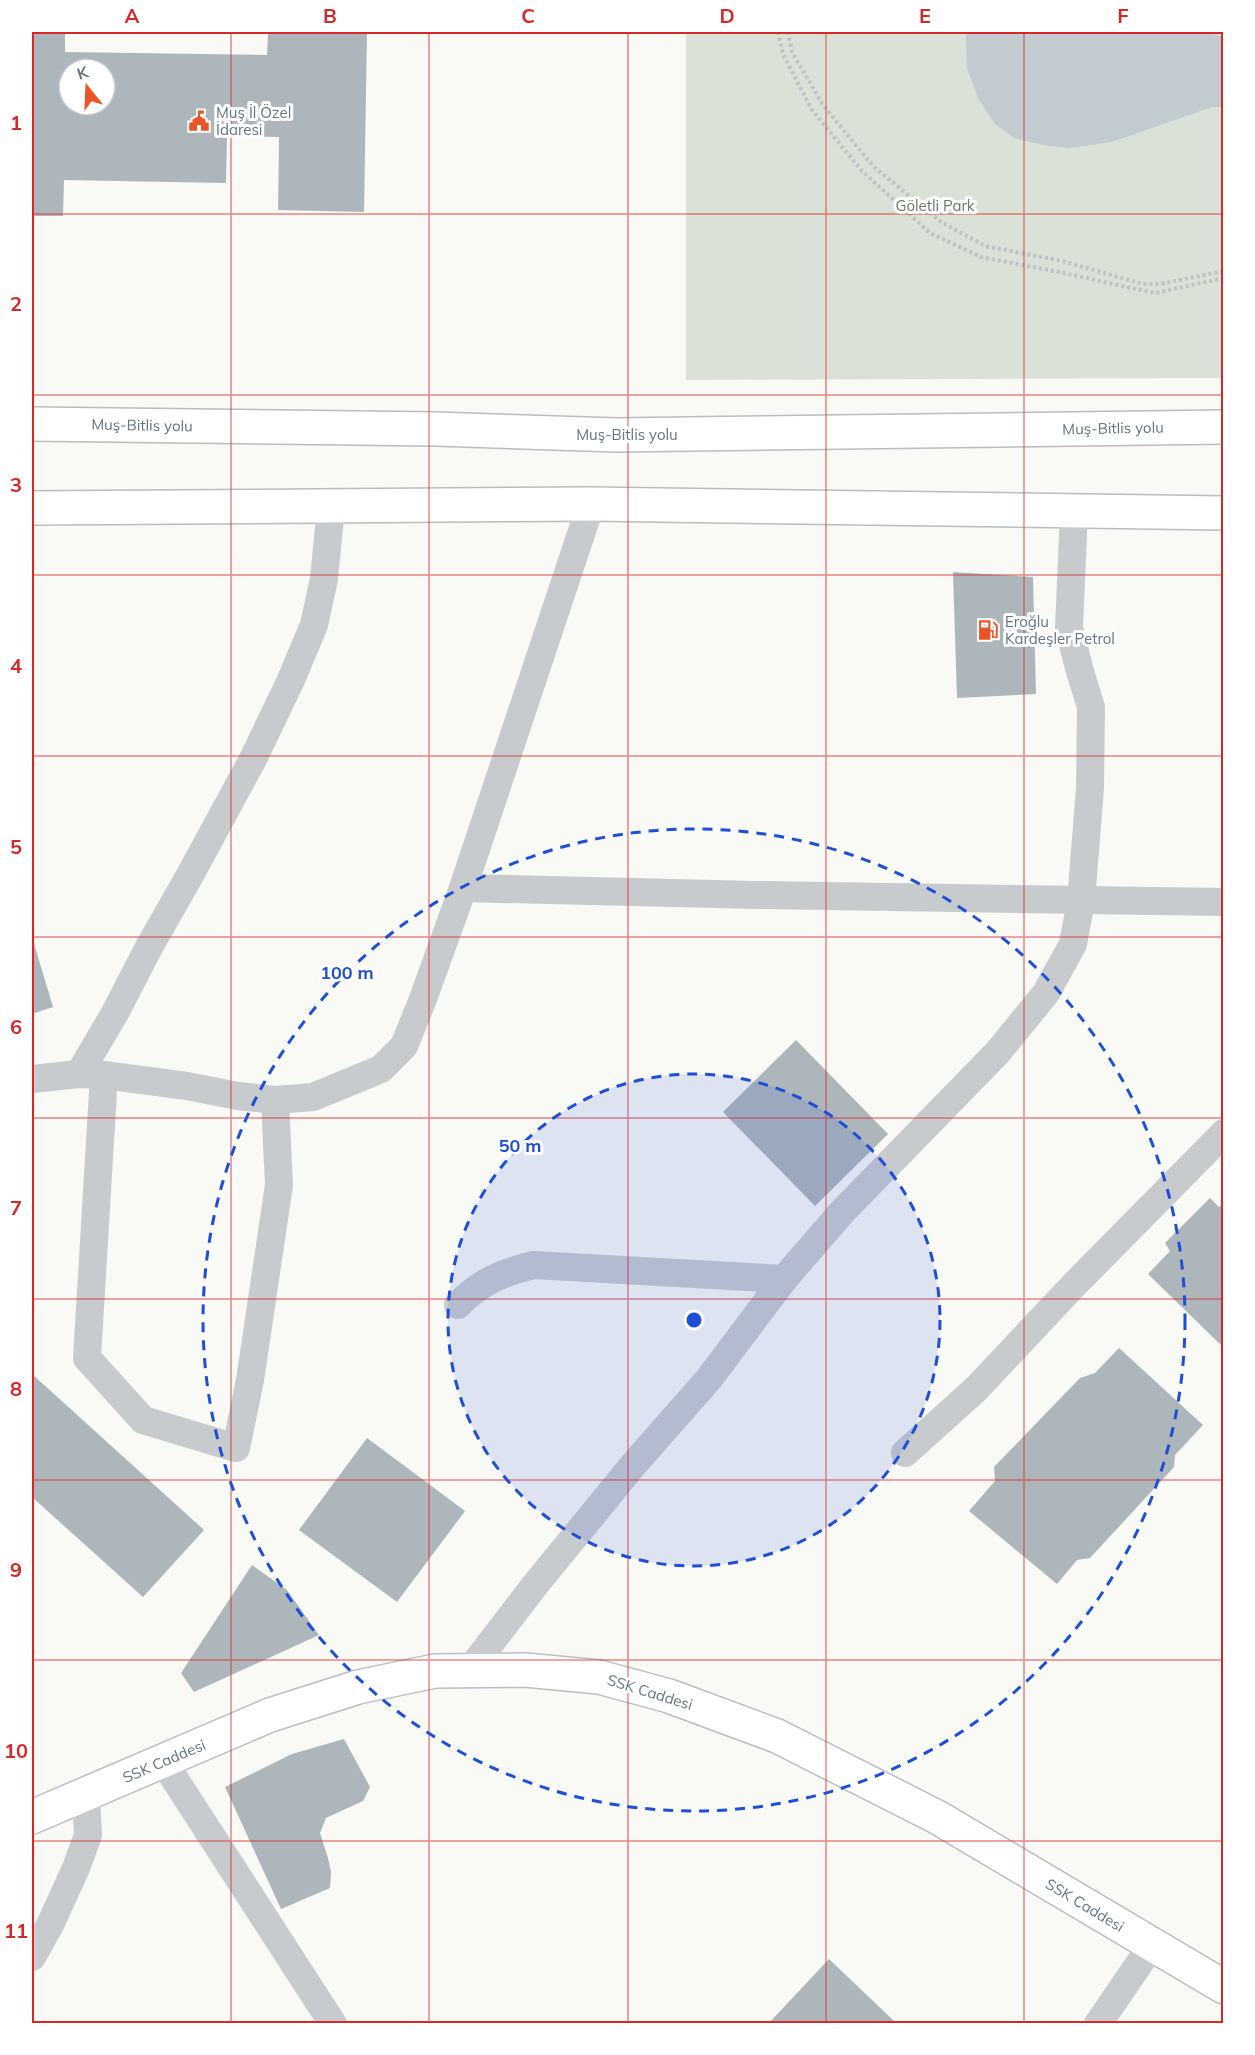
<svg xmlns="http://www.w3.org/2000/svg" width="1255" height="2055" viewBox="0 0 1255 2055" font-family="Mulish,sans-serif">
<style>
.green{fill:#dae1d7}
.water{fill:#c1cbd0}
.building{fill:#adb6bb;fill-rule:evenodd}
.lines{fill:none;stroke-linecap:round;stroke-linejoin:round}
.secondary-casing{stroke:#b9bec3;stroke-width:36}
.highway-casing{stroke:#b9bdc0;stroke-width:36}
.path{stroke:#c0c3c5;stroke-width:4;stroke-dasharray:3 3;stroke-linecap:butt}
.street{stroke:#c7cbce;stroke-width:28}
.secondary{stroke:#fff;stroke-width:33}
.highway{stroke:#fff;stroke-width:33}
.grid{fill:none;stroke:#d62828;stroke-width:1.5;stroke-opacity:0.55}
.ring{fill:none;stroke:#1d4ed8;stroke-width:3;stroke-dasharray:10 8}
.labels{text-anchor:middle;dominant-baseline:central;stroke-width:6;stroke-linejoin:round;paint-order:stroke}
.poi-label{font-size:15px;fill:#637482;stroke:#fff;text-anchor:start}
.park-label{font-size:15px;fill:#667a62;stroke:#fff}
.street-label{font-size:15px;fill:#637482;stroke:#fff}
.centre{fill:#1d4ed8;stroke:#fff;stroke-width:3}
.ring-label{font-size:18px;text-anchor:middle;font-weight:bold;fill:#1d4ed8;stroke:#fff;stroke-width:6;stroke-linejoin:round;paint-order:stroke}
.neatline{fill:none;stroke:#d62828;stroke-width:2}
.grid-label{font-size:20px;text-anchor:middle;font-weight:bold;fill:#d62828}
</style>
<rect width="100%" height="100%" fill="#f9f9f6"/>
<!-- green -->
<polygon class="green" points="686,32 1223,32 1223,378 686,380"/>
<!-- water -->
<polygon class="water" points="968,32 1207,32 1223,37 1223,107 1212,107 1112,142 1069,148 1043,145 1014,138 995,124 978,98 967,68 966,35"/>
<!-- building -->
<g class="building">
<path d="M32 32H65V52L267 55 268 32H367L364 212 278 210 279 137 227 136 226 183 64 180 63 216H32ZM69 69H105V105H69Z"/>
<polygon points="953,572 1033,577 1036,694 957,698"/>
<polygon points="32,937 53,1007 32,1014"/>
<polygon points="796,1040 888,1134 815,1206 723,1112"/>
<polygon points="1210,1198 1219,1207 1224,1202 1224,1348 1148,1274 1170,1251 1165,1243"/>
<polygon points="1119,1348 1203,1425 1175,1455 1174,1467 1090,1558 1077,1560 1057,1584 969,1511 995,1481 994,1467 1080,1378 1095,1373"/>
<polygon points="32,1374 204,1530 143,1597 32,1497"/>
<polygon points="367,1438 465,1511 397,1602 299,1530"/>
<polygon points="252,1565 287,1590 319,1635 194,1692 181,1673"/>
<polygon points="344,1739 370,1787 363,1801 326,1818 320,1833 328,1858 331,1872 330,1888 281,1909 225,1787 292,1754"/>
<polygon points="829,1959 894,2021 891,2024 768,2024"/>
</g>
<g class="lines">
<!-- secondary casing -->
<g class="secondary-casing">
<polyline id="secondary" points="32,1817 270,1715 358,1687 435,1671 525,1670 599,1677 669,1696 777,1736 937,1817 1224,1987"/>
</g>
<!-- highway casing -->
<g class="highway-casing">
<g id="highway">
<polyline points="32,424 436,429 616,435 1224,427"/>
<polyline points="32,508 591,504 1224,513"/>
</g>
</g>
<!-- path -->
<g class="path">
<polyline points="778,32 783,54 812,110 862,171 930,233 981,257 1059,272 1155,293 1224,278"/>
<polyline points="788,32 792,52 823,105 873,166 941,222 985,246 1062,261 1143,284 1160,284 1224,271"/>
</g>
<!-- street -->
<g class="street">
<polyline points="463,888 756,895 1224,902"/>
<polyline points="79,1074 115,1013 149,947 190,875 253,759 290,682 314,625 324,579 331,507"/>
<polyline points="104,1075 87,1358 143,1420 236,1448 250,1380 279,1185 275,1100"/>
<polyline points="32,1079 79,1074 104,1075 187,1086 238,1096 275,1100 313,1097 381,1069 404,1046 423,999 463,888 591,504"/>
<path d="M458 1305C480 1282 503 1272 534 1265L784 1279"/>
<polyline points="905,1453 976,1389 1072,1287 1224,1133"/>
<polyline points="469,1671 535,1585 634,1464 708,1380 784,1279 842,1212 998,1052 1046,993 1073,944 1081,901 1090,788 1091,707 1079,668 1069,628 1074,512"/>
<polyline points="163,1761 333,2024"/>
<polyline points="32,1957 50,1925 76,1868 88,1835 86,1794"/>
<polyline points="1098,2024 1152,1945"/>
</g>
<!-- secondary -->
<use href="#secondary" class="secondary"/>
<!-- highway -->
<use href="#highway" class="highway"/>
</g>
<!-- grid -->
<path class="grid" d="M231 32V2024M429 32V2024M628 32V2024M826 32V2024M1024 32V2024M32 214H1224M32 395H1224M32 575H1224M32 756H1224M32 937H1224M32 1118H1224M32 1299H1224M32 1480H1224M32 1660H1224M32 1841H1224"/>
<!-- distance rings -->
<circle cx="694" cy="1320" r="246" fill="#1d4ed8" fill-opacity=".12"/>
<g class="ring">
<circle cx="694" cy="1320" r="246"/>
<circle cx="694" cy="1320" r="491"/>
</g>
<!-- icons -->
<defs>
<g id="civic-bare" transform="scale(1.62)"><path d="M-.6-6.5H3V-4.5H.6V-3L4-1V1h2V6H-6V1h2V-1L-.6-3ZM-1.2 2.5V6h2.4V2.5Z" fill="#e95526" stroke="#fff" stroke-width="2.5" paint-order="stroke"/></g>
<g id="fuel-bare" transform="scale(1.62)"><path d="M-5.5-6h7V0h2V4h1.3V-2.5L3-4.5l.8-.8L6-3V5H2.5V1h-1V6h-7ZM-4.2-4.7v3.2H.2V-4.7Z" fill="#e95526" stroke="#fff" stroke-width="2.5" paint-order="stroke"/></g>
</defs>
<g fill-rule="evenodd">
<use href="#civic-bare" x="199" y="121"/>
<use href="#fuel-bare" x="988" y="630"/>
</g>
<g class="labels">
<!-- poi labels -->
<g class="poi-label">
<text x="216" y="112">Muş İl Özel<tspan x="216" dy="17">İdaresi</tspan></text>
<text x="1005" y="621">Eroğlu<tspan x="1005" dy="17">Kardeşler Petrol</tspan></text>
</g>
<!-- park labels -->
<g class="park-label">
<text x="935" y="205">Göletli Park</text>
</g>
<!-- street labels -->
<g class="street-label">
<text transform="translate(142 425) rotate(1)">Muş-Bitlis yolu</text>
<text transform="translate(1113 428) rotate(-1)">Muş-Bitlis yolu</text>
<text x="627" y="434">Muş-Bitlis yolu</text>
<text transform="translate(650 1692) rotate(17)">SSK Caddesi</text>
<text transform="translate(164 1761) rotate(-23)">SSK Caddesi</text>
<text transform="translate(1085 1905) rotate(31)">SSK Caddesi</text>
</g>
</g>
<circle cx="694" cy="1320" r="9" class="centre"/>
<g class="ring-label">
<text x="347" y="979">100 m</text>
<text x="520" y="1152">50 m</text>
</g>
<!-- border -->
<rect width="1255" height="2055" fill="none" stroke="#ffffff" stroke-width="66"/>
<!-- north arrow -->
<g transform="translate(87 87) rotate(342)"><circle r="28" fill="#ffffff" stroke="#c1c7cd" stroke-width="1.5"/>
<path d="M0-4.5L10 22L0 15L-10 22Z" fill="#e95526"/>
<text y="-9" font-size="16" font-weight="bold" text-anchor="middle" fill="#637482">K</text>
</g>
<rect x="33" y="33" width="1189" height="1989" class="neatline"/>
<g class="grid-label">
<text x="132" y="23">A</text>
<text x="330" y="23">B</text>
<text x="528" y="23">C</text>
<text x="727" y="23">D</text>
<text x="925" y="23">E</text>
<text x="1123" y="23">F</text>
<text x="16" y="130">1</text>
<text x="16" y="311">2</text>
<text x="16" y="492">3</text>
<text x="16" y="673">4</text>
<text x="16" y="854">5</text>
<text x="16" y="1034">6</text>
<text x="16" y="1215">7</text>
<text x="16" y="1396">8</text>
<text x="16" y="1577">9</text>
<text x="16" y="1758">10</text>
<text x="16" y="1938">11</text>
</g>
</svg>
